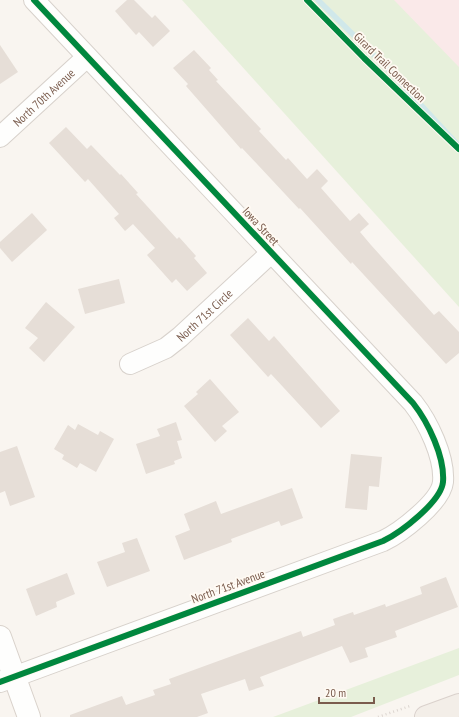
<svg xmlns="http://www.w3.org/2000/svg" width="459" height="717" viewBox="0 0 459 717" font-family="'PT Sans Narrow',sans-serif">
<style>
.medical{fill:#fae9e9}
.green{fill:#e7f0db}
.lines{fill:none;stroke-linecap:round;stroke-linejoin:round}
.stream{stroke:#d0e8ea;stroke-width:5.5}
.building{fill:#e6ded7}
.street-casing{stroke:#d7d1cb;stroke-width:22}
.secondary-casing{stroke:#d9d2cb;stroke-width:24}
.primary-casing{stroke:#dad1cc;stroke-width:24}
.path{stroke:#dcd5d0;stroke-width:2.5;stroke-dasharray:1 3;stroke-linecap:butt}
.street{stroke:#fefefd;stroke-width:20}
.secondary{stroke:#fefefd;stroke-width:22}
.primary{stroke:#f3eee8;stroke-width:22}
.cycleway-casing{stroke:#fffaf3;stroke-width:8}
.cycleway{stroke:#00873e;stroke-width:6}
.labels{text-anchor:middle;dominant-baseline:central;stroke-width:3.5;stroke-linejoin:round;paint-order:stroke}
.street-label{font-size:12px;fill:#7a5c4d;stroke:#fffaf3}
</style>
<rect width="100%" height="100%" fill="#f9f5f0"/>
<!-- medical -->
<polygon class="medical" points="366,0 459,0 459,100"/>
<!-- green -->
<g class="green">
<polygon points="182,0 394,0 459,67 459,307"/>
<polygon points="459,648 459,675 351,717 273,717"/>
</g>
<g class="lines">
<!-- stream -->
<polyline class="stream" points="318,0 384,65 459,146"/>
</g>
<!-- building -->
<g class="building">
<polygon points="127,0 134,0 152,18 155,15 170,31 153,47 139,32 136,35 115,11"/>
<polygon points="0,45 18,72 0,84"/>
<polygon points="194,50 211,68 209,70 218,80 216,81 261,129 259,131 286,160 288,158 307,179 317,169 328,181 321,188 350,221 359,213 369,224 360,232 371,245 434,315 439,311 459,332 459,353 446,364 352,262 351,264 300,208 299,209 242,148 241,149 186,86 188,84 173,68"/>
<polygon points="66,127 87,149 91,145 120,175 121,174 138,193 136,194 177,239 179,237 196,256 194,258 207,273 187,291 176,279 172,283 147,255 155,248 133,224 125,231 114,218 119,214 88,179 85,182 49,143"/>
<polygon points="32,213 47,230 12,262 0,248 0,242"/>
<polygon points="119,279 125,303 85,314 78,289"/>
<polygon points="46,302 75,327 44,362 29,348 38,338 25,328"/>
<polygon points="248,318 269,341 274,336 340,411 321,428 271,374 268,377 230,335"/>
<polygon points="210,379 239,412 222,426 227,431 215,442 184,406 198,394 196,392"/>
<polygon points="176,422 182,440 177,441 182,458 174,461 175,464 146,474 136,444 160,436 157,429"/>
<polygon points="78,424 98,435 100,431 114,439 96,472 80,463 77,468 62,459 64,455 54,449 68,425 75,430"/>
<polygon points="17,446 35,497 10,506 5,491 0,493 0,452"/>
<polygon points="351,454 382,457 379,487 369,486 367,510 345,508"/>
<polygon points="292,488 303,518 281,526 279,521 231,539 232,542 184,560 175,536 190,530 184,514 216,501 221,514"/>
<polygon points="137,538 150,571 107,587 97,562 125,552 122,543"/>
<polygon points="67,573 75,594 56,602 57,607 36,616 26,589"/>
<polygon points="446,577 458,607 395,631 397,637 365,648 368,657 350,663 342,646 260,677 264,686 249,691 245,679 201,694 208,713 197,717 70,717 70,715 122,696 126,705 155,695 153,690 171,684 169,679 301,631 303,637 335,625 333,619 353,612 354,615 385,604 386,607 422,594 420,587"/>
</g>
<g class="lines">
<!-- street casing -->
<g class="street-casing">
<g id="street">
<path id="s1" d="M0 137 87 57"/>
<path id="s2" d="M130 364 166 348 180 337 271 253"/>
<path d="M0 682 383 541C400 533 441 502 443 482 445 457 428 422 413 403L34 0"/>
</g>
</g>
<!-- secondary casing -->
<g class="secondary-casing">
<polyline id="secondary" points="0,637 29,717"/>
</g>
<!-- primary casing -->
<g class="primary-casing">
<polyline id="primary" points="426,717 459,705"/>
</g>
<!-- path -->
<polyline class="path" points="378,717 410,706"/>
<!-- street -->
<use href="#street" class="street"/>
<!-- secondary -->
<use href="#secondary" class="secondary"/>
<!-- primary -->
<use href="#primary" class="primary"/>
<!-- cycleway casing -->
<g class="cycleway-casing">
<g id="cycleway">
<polyline points="307,0 364,58 459,149"/>
<path d="M0 682 383 541C400 533 441 502 443 482 445 457 428 422 413 403L34 0"/>
</g>
</g>
<!-- cycleway -->
<use href="#cycleway" class="cycleway"/>
</g>
<g class="labels">
<!-- street labels -->
<g class="street-label">
<text transform="translate(390 67) rotate(44)">Girard Trail Connection</text>
<text stroke="none"><textPath href="#s1" startOffset="59">North 70th Avenue</textPath></text>
<text transform="translate(261 226) rotate(47)">Iowa Street</text>
<text stroke="none"><textPath href="#s2" startOffset="90">North 71st Circle</textPath></text>
<text transform="translate(228 586) rotate(-20)">North 71st Avenue</text>
</g>
</g>
<!-- scale -->
<path d="M319 697v6h55v-6" fill="none" stroke="#7a5c4d" stroke-width="2"/>
<text x="325" y="697" font-size="12" fill="#7a5c4d" stroke="#fffaf3" stroke-width="3" paint-order="stroke">20 m</text>
</svg>
